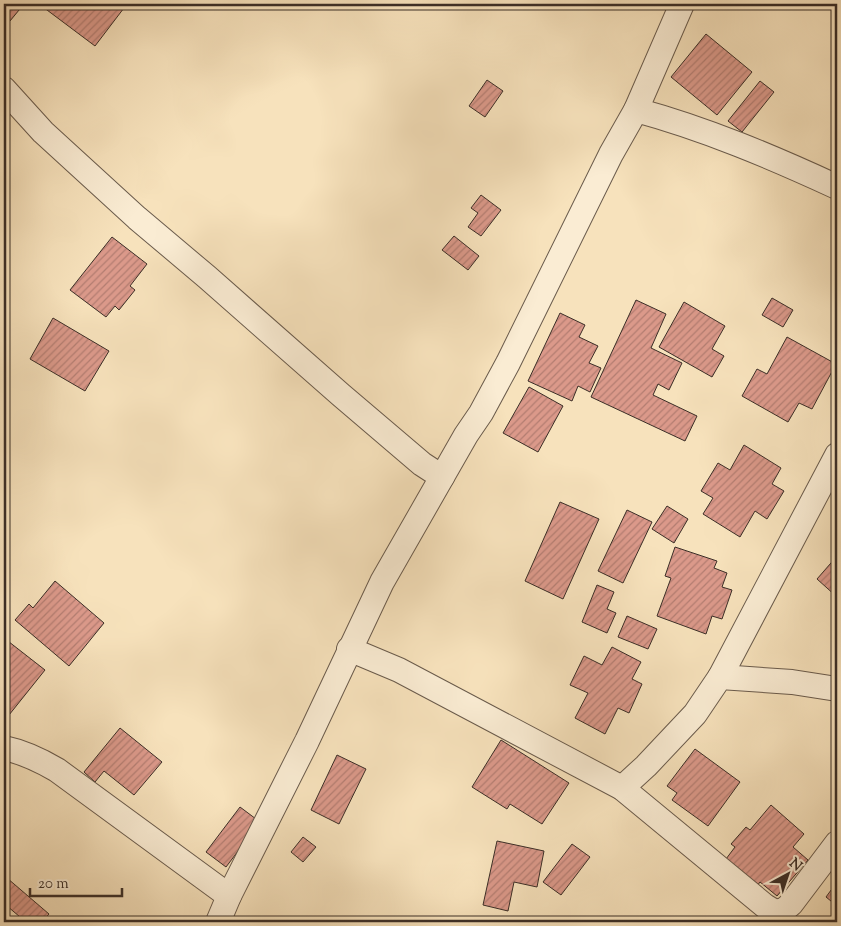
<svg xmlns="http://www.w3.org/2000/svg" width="841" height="926" viewBox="0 0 841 926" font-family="'Sorts Mill Goudy',serif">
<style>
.building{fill:url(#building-hatch);stroke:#3b2e27}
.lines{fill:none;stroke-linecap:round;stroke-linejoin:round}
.street-casing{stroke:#6a5b4c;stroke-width:26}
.street{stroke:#faecd3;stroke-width:24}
</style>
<defs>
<pattern id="building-hatch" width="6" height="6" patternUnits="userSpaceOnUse" patternTransform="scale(1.25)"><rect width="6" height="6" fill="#db998a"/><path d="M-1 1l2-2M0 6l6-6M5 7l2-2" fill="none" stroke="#b37d71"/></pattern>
</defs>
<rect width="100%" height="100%" fill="#f7e2bc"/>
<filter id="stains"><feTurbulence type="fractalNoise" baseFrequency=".004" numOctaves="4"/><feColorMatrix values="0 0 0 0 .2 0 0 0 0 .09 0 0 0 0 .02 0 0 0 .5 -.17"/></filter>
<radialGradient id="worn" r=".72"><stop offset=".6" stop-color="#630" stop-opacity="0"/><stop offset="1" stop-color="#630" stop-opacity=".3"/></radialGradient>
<!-- building -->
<g class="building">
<polygon points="4,4 24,4 10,21 4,16"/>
<polygon points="39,4 127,4 95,46"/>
<polygon points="706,34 752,72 717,115 671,77"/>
<polygon points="487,80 503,91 485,117 469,106"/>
<polygon points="760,81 774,92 742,132 728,121"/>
<polygon points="481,195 501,210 481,236 468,227 478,213 471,208"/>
<polygon points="454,236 479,256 468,270 442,250"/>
<polygon points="112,237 147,264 130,286 135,290 119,310 115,306 106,317 70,290"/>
<polygon points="772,298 793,310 783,327 762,315"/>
<polygon points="636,300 666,314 651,348 682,363 669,390 658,384 653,395 697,416 685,441 591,397"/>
<polygon points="684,302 725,326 712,349 724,356 712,377 659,347"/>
<polygon points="560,313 585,325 579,337 598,346 589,363 601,368 590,392 578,386 572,401 528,381"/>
<polygon points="53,318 109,351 85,391 30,359"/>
<polygon points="787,337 836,364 812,409 799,403 788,422 742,396 757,369 767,374"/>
<polygon points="529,387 563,406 538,452 503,433"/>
<polygon points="744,445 781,468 772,484 784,491 767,519 755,511 740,537 703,514 713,498 701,491 718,463 730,470"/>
<polygon points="560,502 599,519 563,599 525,581"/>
<polygon points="667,506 688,519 674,543 652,529"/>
<polygon points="627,510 652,522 623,583 598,571"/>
<polygon points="675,547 717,561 714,568 727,573 722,587 732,590 722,619 712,616 706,634 657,616 671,578 665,576"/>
<polygon points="837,556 837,597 817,579"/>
<polygon points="55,581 104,623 69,666 15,620 29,604 33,608"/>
<polygon points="597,585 614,592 607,609 616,613 607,633 582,622"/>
<polygon points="627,616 657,629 648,649 618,637"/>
<polygon points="4,638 45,670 9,715 4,711"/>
<polygon points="612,647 641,662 632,679 642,684 629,713 618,708 605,734 575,718 588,693 570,685 584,656 602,665"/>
<polygon points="120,728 162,762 134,795 104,771 95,782 84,772"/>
<polygon points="501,740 569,783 542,824 510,804 507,809 472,787"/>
<polygon points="695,749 740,782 708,826 672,800 677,793 667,786"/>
<polygon points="337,755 366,769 339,824 311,810"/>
<polygon points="771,805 804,834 793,847 808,860 777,896 760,882 757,886 726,859 735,847 731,844 746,827 750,830"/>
<polygon points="240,807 260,822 226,867 206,852"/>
<polygon points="303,837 316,847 303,862 291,852"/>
<polygon points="497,841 544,851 537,887 514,882 508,911 483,905"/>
<polygon points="572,844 590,857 561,895 543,882"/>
<polygon points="7,878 49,914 42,922 26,922 7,906 4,910 4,882"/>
<polygon points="837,882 837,906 826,897"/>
</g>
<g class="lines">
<!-- street casing -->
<g class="street-casing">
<g id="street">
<polyline points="4,89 43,132 137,218 207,277 341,395 422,464 442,477"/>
<path d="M636 110C706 129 772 157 837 187"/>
<polyline points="349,649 399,670 622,788 765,906 775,912 784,910 791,904 837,843"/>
<polyline points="720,677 837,455"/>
<path d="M4 748C23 752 40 760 57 770L229 896"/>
<polyline points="622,788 646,766 695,714 720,677 792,682 837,689"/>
<polyline points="218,922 229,896 307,741 382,582 466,435 481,413 508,363 611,154 636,110 682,4"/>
</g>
</g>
<!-- street -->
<use href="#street" class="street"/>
</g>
<!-- margin -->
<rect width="841" height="926" fill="none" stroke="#f7e2bc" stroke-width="20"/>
<rect x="5" y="5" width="831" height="916" fill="none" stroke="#3b2e27" stroke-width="2.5"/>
<rect x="10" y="10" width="821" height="906" fill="none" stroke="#3b2e27"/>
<!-- north arrow -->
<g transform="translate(788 874) rotate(40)" stroke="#faecd3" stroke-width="4" paint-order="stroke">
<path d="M0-4L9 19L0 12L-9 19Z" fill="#3b2e27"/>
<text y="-8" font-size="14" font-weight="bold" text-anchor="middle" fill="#3b2e27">N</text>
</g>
<!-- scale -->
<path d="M30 888v8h92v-8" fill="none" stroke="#3b2e27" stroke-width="2.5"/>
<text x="38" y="888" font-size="15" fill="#3b2e27" stroke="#faecd3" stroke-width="4" paint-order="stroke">20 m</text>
<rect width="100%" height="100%" filter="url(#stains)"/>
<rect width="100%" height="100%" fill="url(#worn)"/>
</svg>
